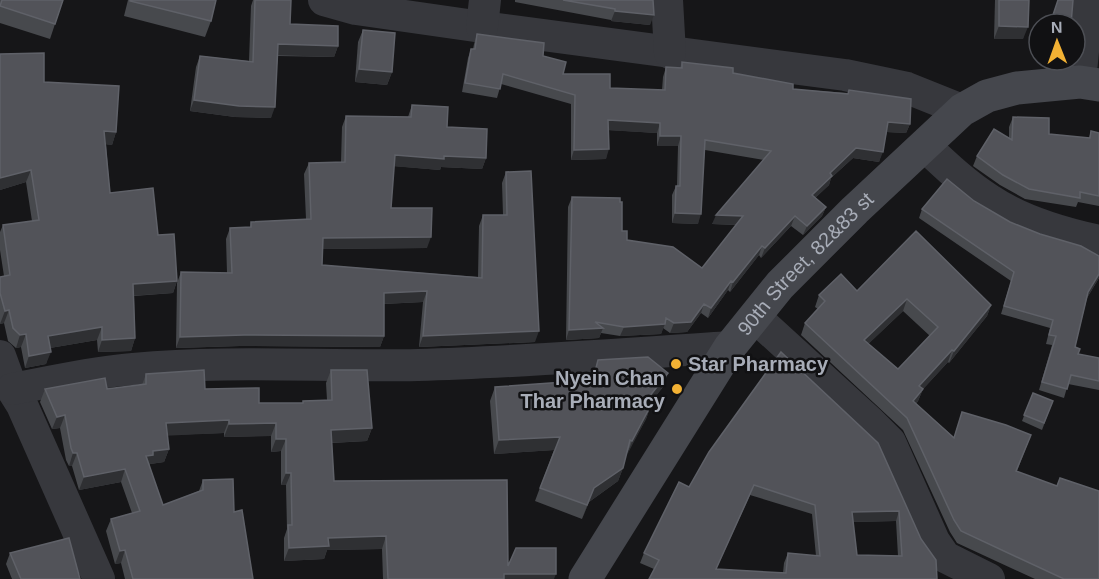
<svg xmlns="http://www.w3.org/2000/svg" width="1099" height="579" viewBox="0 0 1099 579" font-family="Arial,sans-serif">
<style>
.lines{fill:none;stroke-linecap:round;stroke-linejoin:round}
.street{stroke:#37383d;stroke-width:32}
.secondary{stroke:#45474d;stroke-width:33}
.wall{fill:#47494d;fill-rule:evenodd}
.shaded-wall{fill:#2f3033}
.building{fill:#525359;stroke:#5f6168;stroke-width:1.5;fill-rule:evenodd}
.poi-dot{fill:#f2b134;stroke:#111113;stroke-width:2}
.labels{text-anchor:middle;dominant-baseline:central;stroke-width:5;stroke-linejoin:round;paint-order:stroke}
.street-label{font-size:20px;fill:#a8adb8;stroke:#111113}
.poi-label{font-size:20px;font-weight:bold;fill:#a8adb8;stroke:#111113;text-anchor:start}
</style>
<rect width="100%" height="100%" fill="#161618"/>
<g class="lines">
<!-- street -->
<g class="street">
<polyline points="324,0 356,9 482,27 845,75 907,88 962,110"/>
<polyline points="667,0 670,53"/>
<polyline points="482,27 485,0"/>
<polyline points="1080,82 1088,0"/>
<path d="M925 146C945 165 966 185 990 200 1021 221 1062 233 1099 241"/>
<polyline points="755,317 870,422 890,442 934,541 945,557 989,579"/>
<polyline points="0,356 12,389 22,405 99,579"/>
<path d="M12 389C52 382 92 372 133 369 228 360 323 367 418 365 522 362 626 354 730 347"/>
</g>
<!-- secondary -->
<path class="secondary" id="s1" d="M585 579 730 347 780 285 855 210 962 110 987 96 1017 88 1080 82 1099 85"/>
</g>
<!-- wall -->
<g class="wall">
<polygon points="0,0 63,0 50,39 0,23"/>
<polygon points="128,0 216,0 211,21 205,37 124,16"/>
<polygon points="253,0 291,0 290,24 338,46 334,57 278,56 271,118 235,117 190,111 196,67 200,56 249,61 251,6"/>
<polygon points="515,0 653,0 650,25 611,21 611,20 515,2"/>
<polygon points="995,0 1029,0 1023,39 994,39"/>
<polygon points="363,30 392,72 387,85 355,82 358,42"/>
<polygon points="477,34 543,56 563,74 610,88 662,90 663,77 666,67 680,68 682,62 733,73 793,89 848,93 849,90 910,124 906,133 887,132 879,162 853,158 831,178 829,185 815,198 826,207 822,216 803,235 791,226 761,258 759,255 730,292 728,290 708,318 701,313 687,332 670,333 663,328 661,334 620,336 601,333 599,338 566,340 568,207 572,197 622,231 627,240 702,268 736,225 712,224 764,160 705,150 698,224 672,223 672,195 676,186 677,186 678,146 657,146 657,133 609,130 606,159 571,160 571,104 501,84 497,98 462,92 468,58 471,49 473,49 474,44"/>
<polygon points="0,54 44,82 116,132 112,145 106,144 110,193 158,235 177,281 173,293 134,296 135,338 131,351 98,352 97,340 50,348 46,364 25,368 21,347 16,348 8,341 4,323 0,324 0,277 4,276 0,250 0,232 3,225 32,221 26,182 0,190"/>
<polygon points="412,105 447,127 486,158 482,169 441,167 440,170 394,166 391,208 427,248 323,249 322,265 478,277 479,226 483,215 503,215 502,183 506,172 535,342 419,347 423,302 384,304 384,336 380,347 240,346 176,348 177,283 181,272 227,273 226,239 230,228 250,227 251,222 306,219 304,174 309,163 341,162 342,127 346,116 408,117"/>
<polygon points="1013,117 1049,134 1089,138 1091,131 1099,133 1099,206 1078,202 1076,207 1025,199 1000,185 973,166 977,156 1009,138 1009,127"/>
<polygon points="974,201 1010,222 1040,234 1099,256 1099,278 1087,298 1075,347 1078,354 1099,358 1099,390 1068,384 1064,398 1039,390 1052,345 1046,344 1050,328 1001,314 1011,281 919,218 922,209"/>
<path d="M857 291 991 305 987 316 949 363 948 362 923 389 918 401 916 404 954 437 962 412 1031 435 1017 471 1099 579H1035L957 543 950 532 903 430 801 335 805 323 818 309 815 307 819 295ZM903 311 930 336 898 369 868 344Z"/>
<polygon points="598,360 663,387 649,404 651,405 646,419 626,455 623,468 618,481 589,502 582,519 535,501 554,450 494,454 490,401 495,387 591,380"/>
<polygon points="331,370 372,428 367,441 332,443 334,481 508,566 554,579 383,579 382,549 327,550 324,559 284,561 284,538 287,529 286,485 281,485 281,451 271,452 271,436 224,437 224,433 167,435 169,449 164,462 150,464 149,466 163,505 199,491 203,480 234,512 253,579 125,579 121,563 115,564 106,531 111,519 132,513 121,482 79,490 72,466 69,466 66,460 60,428 52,429 40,402 45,389 107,389 142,385 146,374 259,403 303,403 303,401 327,400 326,383"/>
<polygon points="1033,393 1053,401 1042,430 1022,421"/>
<path d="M878 443 937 579 654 569 640 563 644 553 689 487ZM750 495 812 514 816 556 788 553 784 563 783 573 716 569ZM896 521 898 556 857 555 853 522Z"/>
<polygon points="10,553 80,579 12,579 6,564"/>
</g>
<!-- shaded-wall -->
<g class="shaded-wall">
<polygon points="615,11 654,15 650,25 611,21"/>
<polygon points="999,26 1028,27 1023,39 994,39"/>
<polygon points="278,44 338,46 334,57 274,55"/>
<polygon points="359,69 392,72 387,85 355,82"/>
<polygon points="194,100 275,107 271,118 235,117 190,111"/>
<polygon points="608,120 660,123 657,133 605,130"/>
<polygon points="888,122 910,124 906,133 885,132"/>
<polygon points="104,131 116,132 112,145 100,144"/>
<polygon points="660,136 681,136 678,146 657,146"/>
<polygon points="856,148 883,152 879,162 853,158 831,178 829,185 808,205 812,195 830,173"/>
<polygon points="609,149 606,159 571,160 574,150"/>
<polygon points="395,155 444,156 486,158 482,169 441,167 440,170 391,166"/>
<polygon points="31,170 26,182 0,190 0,178"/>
<polygon points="826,207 822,216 803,235 807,226"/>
<polygon points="675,213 701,214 698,224 672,223"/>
<polygon points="716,215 743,216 739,225 712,224"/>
<polygon points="795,216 791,226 761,258 765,248"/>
<polygon points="431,237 427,248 319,249 323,238"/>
<polygon points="762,246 759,255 730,292 733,282"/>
<polygon points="1099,274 1099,278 1085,301 1088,292"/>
<polygon points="177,281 173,293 129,296 133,284"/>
<polygon points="731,281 728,290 708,318 711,308"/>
<polygon points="427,291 423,302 380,304 384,293"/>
<polygon points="907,299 903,311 860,352 864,340"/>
<polygon points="704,304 701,313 687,332 670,333 674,323"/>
<polygon points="991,305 987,316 949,363 954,351"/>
<polygon points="9,310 4,323 0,324 5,311"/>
<polygon points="665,324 661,334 620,336 624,327"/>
<polygon points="102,327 97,340 44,349 48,336"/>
<polygon points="603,328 599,338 566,340 569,330"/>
<polygon points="539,331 535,342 419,347 423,336"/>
<polygon points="26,334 21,347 16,348 20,335"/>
<polygon points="244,335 384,336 380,347 240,346 176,348 180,337"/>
<polygon points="135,338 131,351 98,352 102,340"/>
<polygon points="952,350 948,362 915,398 919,386"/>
<polygon points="51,352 46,364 25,368 29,356"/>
<polygon points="668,373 663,387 640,416 645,402"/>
<polygon points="923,389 918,401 909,413 913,401"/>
<polygon points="651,405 646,419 627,455 632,441"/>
<polygon points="65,415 60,428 52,429 57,417"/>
<polygon points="229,420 224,433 161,436 166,423"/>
<polygon points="276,423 271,436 224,437 229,424"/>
<polygon points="372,428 367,441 327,443 331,430"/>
<polygon points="560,437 555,450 494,454 499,440"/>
<polygon points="276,439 286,439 281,451 271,452"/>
<polygon points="169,449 164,462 150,464 148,467 146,456 153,451"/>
<polygon points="73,453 77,453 72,466 69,466"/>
<polygon points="623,468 618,481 589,502 582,519 594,488"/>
<polygon points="125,469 121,482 79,490 84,477"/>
<polygon points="286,473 291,473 286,485 281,485"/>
<polygon points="754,485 750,495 712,579 716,569"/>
<polygon points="899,511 896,521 849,522 852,512"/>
<polygon points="386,536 382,549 327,550 324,559 284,561 289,548 328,538"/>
<polygon points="125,550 121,563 115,564 120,551"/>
<polygon points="504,574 556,574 554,579 502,579"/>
</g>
<!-- building -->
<g class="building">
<polygon points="2,0 63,0 55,24 0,6"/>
<polygon points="130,0 216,0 211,21 130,1"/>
<polygon points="255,0 291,0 290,24 338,26 338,46 278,44 275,107 239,106 194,100 200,56 253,62"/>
<polygon points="563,0 653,0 654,15 615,11 615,9"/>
<polygon points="999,0 1029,0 1028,27 999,26"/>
<polygon points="1058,0 1073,0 1071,24 1050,24"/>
<polygon points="363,30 395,33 392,72 359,69"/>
<polygon points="477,34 544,43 543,56 566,62 563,74 610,74 610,88 665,90 666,67 682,68 682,62 733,68 733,73 793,84 793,89 848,94 849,90 911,99 910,124 888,122 883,152 856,148 830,173 832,176 812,195 826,207 807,226 795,216 765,248 762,246 733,282 731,281 711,308 704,304 691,322 674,323 666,318 665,324 624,327 595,322 603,328 569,330 572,197 620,198 620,202 622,202 622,231 627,231 627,240 673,247 702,268 743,216 716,215 771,151 705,140 701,214 675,213 676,186 680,186 681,136 660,136 660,123 608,120 609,149 574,150 575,95 503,74 500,89 465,83 471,49 475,49"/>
<polygon points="44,53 44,82 119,86 116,132 104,131 110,193 153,188 158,235 174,234 177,281 133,284 135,338 102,340 102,327 48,336 51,352 29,356 26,334 20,335 13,328 9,310 5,311 0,293 0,277 10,275 3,225 39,220 31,170 0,178 0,54"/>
<polygon points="412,105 448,107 447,127 487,129 486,158 444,156 444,159 395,155 391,208 432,208 431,237 323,238 322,265 482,278 483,215 507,215 506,172 531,171 539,331 423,336 427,291 384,293 384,336 244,335 180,337 181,272 232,273 230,228 251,227 251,222 311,219 309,163 345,162 346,116 411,117"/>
<polygon points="1013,117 1049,118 1049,134 1090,138 1091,131 1099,133 1099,196 1080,192 1080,198 1029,189 1003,175 977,156 994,129 1012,140"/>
<polygon points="947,179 974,201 1010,222 1040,234 1081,246 1099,256 1099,274 1088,292 1075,347 1080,349 1078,354 1099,358 1099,381 1071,375 1067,389 1042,382 1056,336 1049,335 1053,320 1004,306 1014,272 922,209"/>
<path d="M916 231 991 305 954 351 952 350 919 386 923 389 913 401 954 438 962 412 1006 425 1031 435 1016 471 1057 486 1060 478 1099 491V579H1064L961 531 954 520 907 418 805 323 825 301 819 295 841 274 857 291ZM907 299 938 327 898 369 864 340Z"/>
<path d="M781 352 878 443 921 539 936 560 937 579H649L659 560 644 553 679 482 689 487 709 452ZM754 485 815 505 820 556 788 553 786 573 716 569ZM899 511 902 556 857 555 852 512Z"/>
<polygon points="648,357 668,373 645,402 651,405 632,441 630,440 623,468 594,488 587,505 540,488 560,437 499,440 495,387 593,380 598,360"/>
<polygon points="204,370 205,389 259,388 259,403 303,403 303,401 332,400 331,370 367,370 372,428 331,430 334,481 507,480 508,566 516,548 556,548 556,574 504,574 504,579 388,579 386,536 328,538 329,546 289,548 288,525 292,525 291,473 286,473 286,439 276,439 276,423 229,424 229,420 166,423 169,449 153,451 153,455 146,456 163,505 203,490 203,480 233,479 234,512 242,510 253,579 133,579 125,550 120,551 111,519 140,511 125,469 84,477 77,453 73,453 71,448 65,415 57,417 45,389 105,378 107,389 146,384 146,374"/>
<polygon points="1033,393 1053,401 1044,423 1024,415"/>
<polygon points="69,538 80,579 21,579 10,553"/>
</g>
<!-- markers -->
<g class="poi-dot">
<circle cx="676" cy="364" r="6"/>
<circle cx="677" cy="389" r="6"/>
</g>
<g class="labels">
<!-- street labels -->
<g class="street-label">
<text stroke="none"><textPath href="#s1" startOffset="386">90th Street, 82&amp;83 st</textPath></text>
</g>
<!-- poi labels -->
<g class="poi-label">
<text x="688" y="364">Star Pharmacy</text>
<text x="665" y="378" text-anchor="end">Nyein Chan<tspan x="665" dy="23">Thar Pharmacy</tspan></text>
</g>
</g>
<!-- north arrow -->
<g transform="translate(1057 42) rotate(359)"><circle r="28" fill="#111113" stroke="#4d4f55" stroke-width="1.5"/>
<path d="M0-4.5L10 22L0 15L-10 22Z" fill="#f2b134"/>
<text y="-9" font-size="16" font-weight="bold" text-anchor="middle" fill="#a8adb8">N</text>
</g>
</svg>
